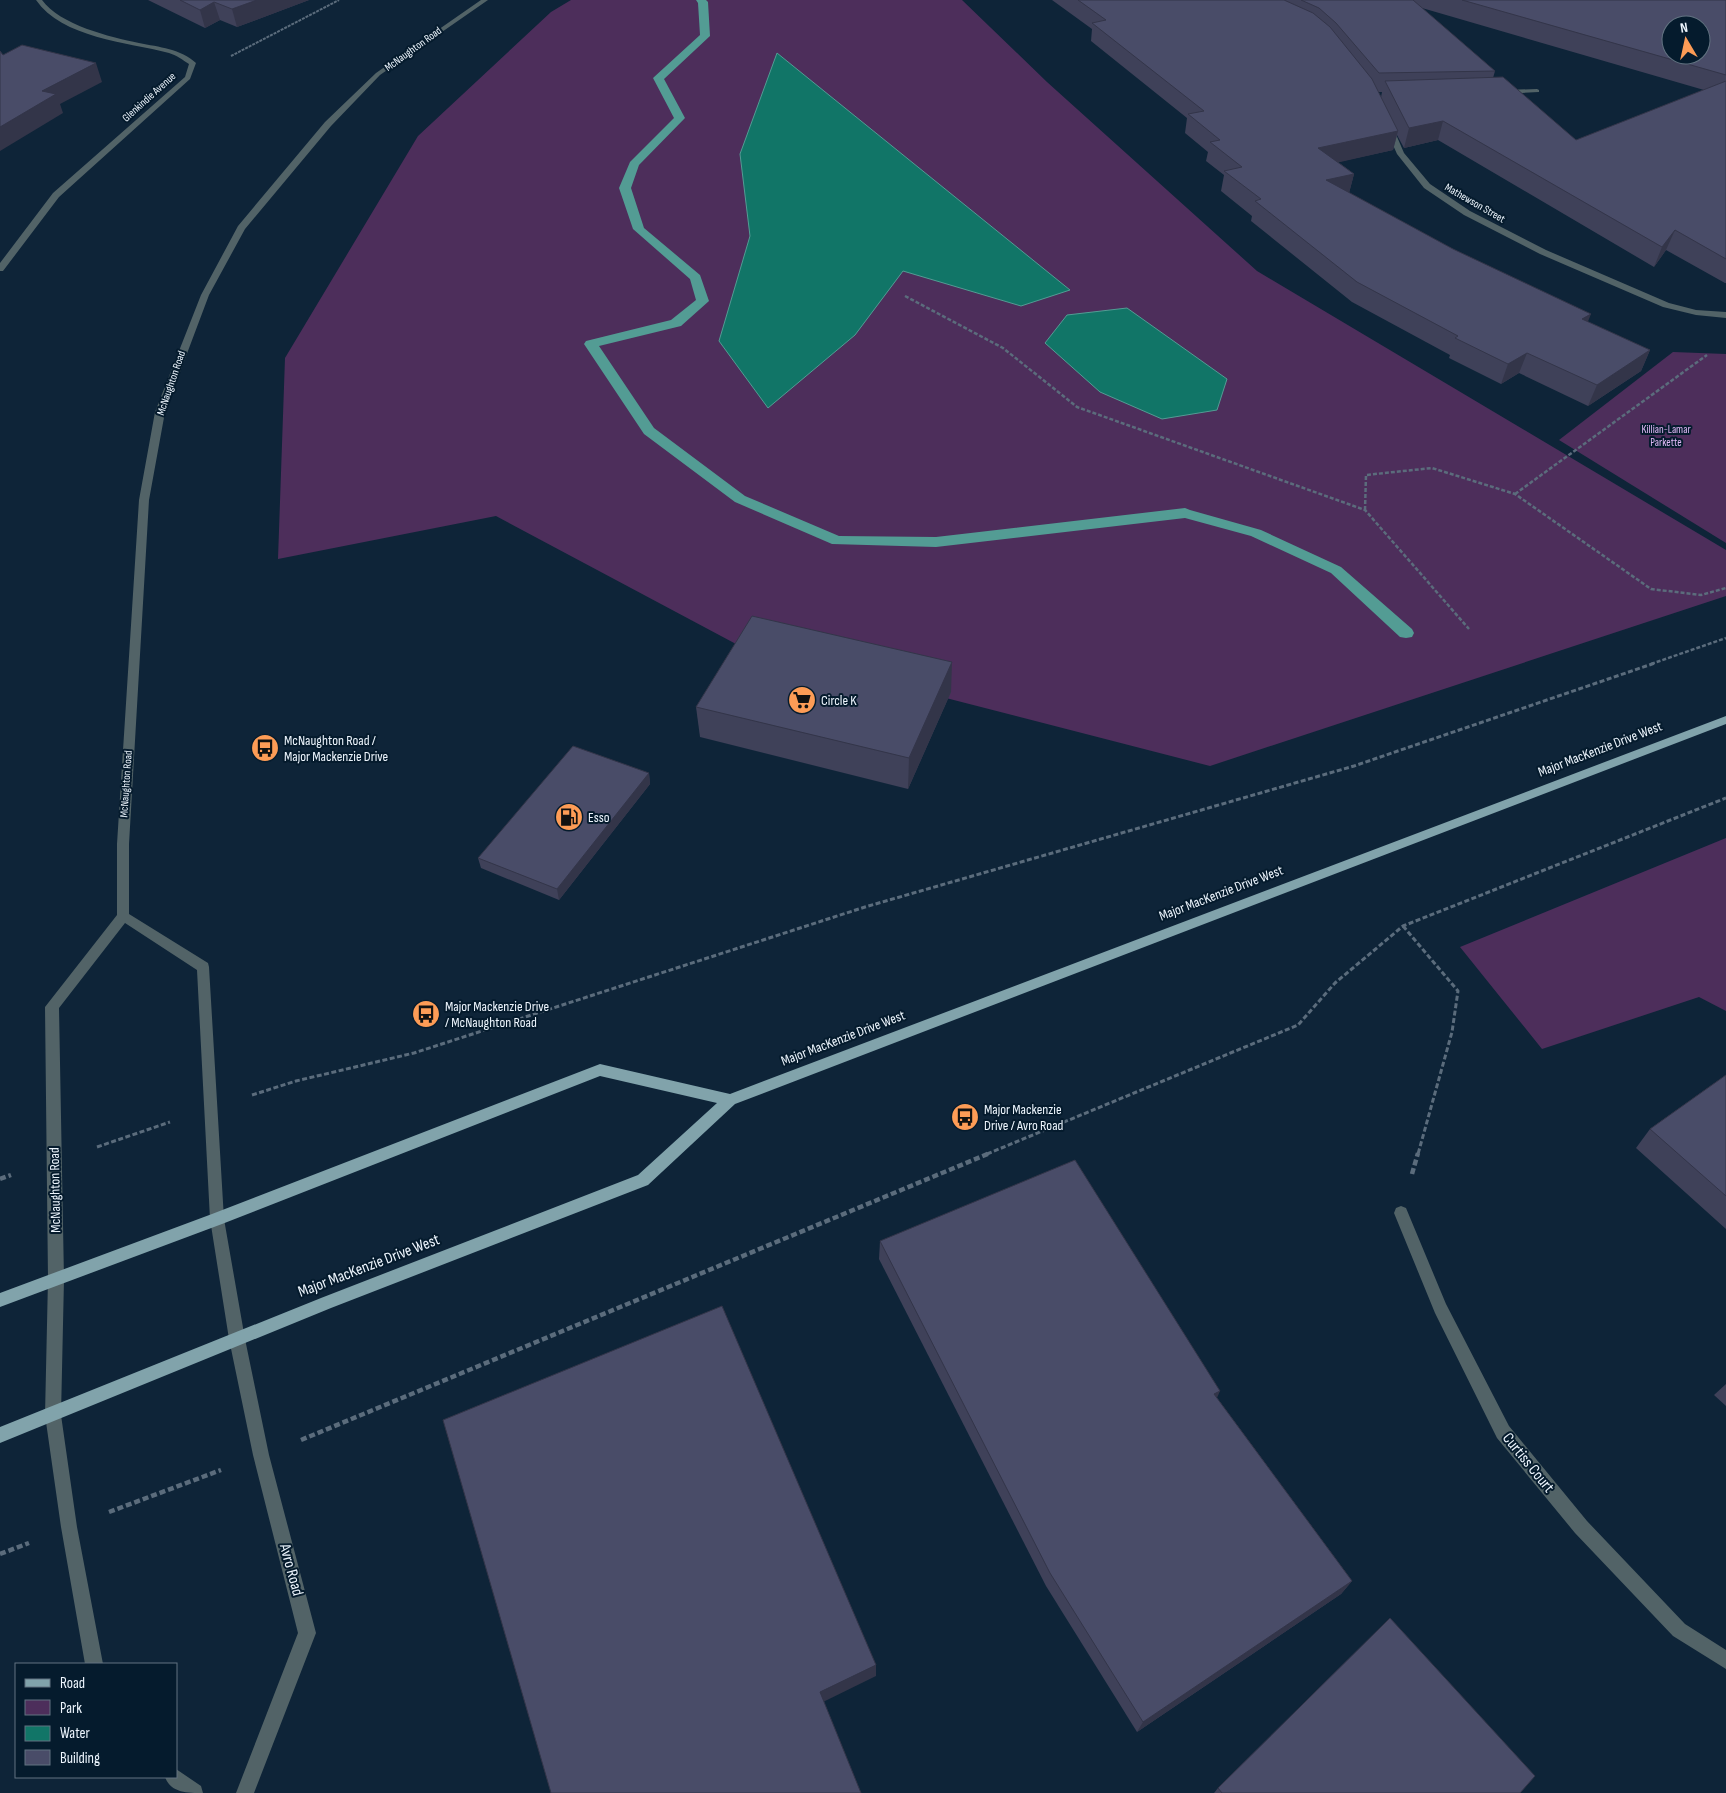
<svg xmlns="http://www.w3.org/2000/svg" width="1726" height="1793" viewBox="0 0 1726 1793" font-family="'Sofia Sans Condensed',sans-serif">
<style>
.green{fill:#4d2e5b}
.water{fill:#117567;stroke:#539c94}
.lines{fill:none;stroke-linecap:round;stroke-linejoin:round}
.stream{fill:#539c94;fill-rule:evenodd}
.path-far3{stroke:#5b6c7c;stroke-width:2;stroke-dasharray:3 1;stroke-linecap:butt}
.path-far2{stroke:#5b6c7c;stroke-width:2.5;stroke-dasharray:4 2;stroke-linecap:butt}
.path-far1{stroke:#5b6c7c;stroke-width:3;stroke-dasharray:5 2.5;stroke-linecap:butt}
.path{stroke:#5b6c7c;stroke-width:4.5;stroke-dasharray:6 3;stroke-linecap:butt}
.minor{fill:#526367;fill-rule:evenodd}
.major{fill:#81a3ab;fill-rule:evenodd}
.wall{fill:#3f4159;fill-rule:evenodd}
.shaded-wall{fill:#333549}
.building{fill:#494c68;stroke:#333549;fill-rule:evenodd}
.labels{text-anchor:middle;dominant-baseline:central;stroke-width:4;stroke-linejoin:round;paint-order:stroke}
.far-street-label{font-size:11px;fill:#eef6fe;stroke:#051b2d}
.far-park-label{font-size:11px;fill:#e3baf8;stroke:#051b2d}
.poi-label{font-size:14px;fill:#eef6fe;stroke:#051b2d;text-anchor:start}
.street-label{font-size:14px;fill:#eef6fe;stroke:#051b2d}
.near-street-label{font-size:16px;fill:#eef6fe;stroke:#051b2d}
</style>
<rect width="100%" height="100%" fill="#0e2438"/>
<!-- green -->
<g class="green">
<polygon points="571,0 962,0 1047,82 1257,271 1726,550 1726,596 1210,766 736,644 496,516 278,559 285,358 418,136 551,12"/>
<polygon points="1673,352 1726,354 1726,543 1559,440"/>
<polygon points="1726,838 1726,1011 1699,997 1542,1049 1460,947"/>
</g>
<!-- water -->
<g class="water">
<polygon points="777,53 1070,290 1021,306 903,271 855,335 768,408 719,341 750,236 740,154"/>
<polygon points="1127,308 1227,379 1217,410 1162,419 1100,392 1045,343 1067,315"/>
</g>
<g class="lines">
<!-- stream -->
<polygon class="stream" points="696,0 706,0 708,2 710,36 664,79 685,118 639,165 631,188 644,228 700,275 709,301 681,326 599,346 654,428 745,496 839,536 936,537 1185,508 1190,510 1261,530 1341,567 1412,629 1414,633 1412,637 1406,638 1400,637 1331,573 1251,536 1185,518 936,547 832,544 735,502 644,434 584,344 586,341 671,320 696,300 690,279 633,229 619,188 630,162 674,118 653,78 700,35 698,3"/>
<!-- path-far3 -->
<polyline class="path-far3" points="231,56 339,0"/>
<!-- path-far2 -->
<g class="path-far2">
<polyline points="905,296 1003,348 1077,407 1365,510 1469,629"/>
<polyline points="1515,494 1707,355"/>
<polyline points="1365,510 1366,475 1432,468 1515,494 1651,589 1701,595 1726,588"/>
<polyline points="1651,664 1726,638"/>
</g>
<!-- path-far1 -->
<g class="path-far1">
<polyline points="1403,926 1458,991 1452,1032 1418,1154"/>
<polyline points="252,1095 296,1081 414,1053 865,907 1354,766 1655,663"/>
<polyline points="97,1147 170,1122"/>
<polyline points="987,1154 1298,1025 1335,983 1403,926 1726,798"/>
</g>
<!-- path -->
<g class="path">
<polyline points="1412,1174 1418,1153"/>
<polyline points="0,1179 11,1175"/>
<polyline points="301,1440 990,1153"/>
<polyline points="109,1512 221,1470"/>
<polyline points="0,1554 29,1543"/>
</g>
<!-- minor -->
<g class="minor">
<path d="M36 0H42C60 25 110 37 139 43 159 47 181 49 196 63L190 79 59 197 3 271H0V263L53 193 185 77 189 64C183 60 176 55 169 53 127 42 62 38 36 0Z"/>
<polygon points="481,0 488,0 380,75 331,126 245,229 209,295 165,412 149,500 129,844 129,914 208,963 209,967 224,1219 245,1339 269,1455 316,1633 254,1793 236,1793 298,1633 253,1455 229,1339 210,1219 197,970 125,923 59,1008 64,1279 61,1415 77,1527 103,1664 85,1664 61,1527 45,1415 48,1279 45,1007 117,915 117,844 139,500 155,412 201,295 238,226 325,122 376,73"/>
<polygon points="1537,89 1539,90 1539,92 1504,94 1500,92 1504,90"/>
<polygon points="1386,125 1392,125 1404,153 1430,184 1470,211 1546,250 1669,303 1696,310 1726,312 1726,318 1696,315 1663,307 1540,254 1464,215 1424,188 1397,154 1385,127"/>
<polygon points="1401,1206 1406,1208 1446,1304 1509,1426 1587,1521 1685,1624 1726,1650 1726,1669 1673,1636 1575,1533 1497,1438 1435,1313 1394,1213 1396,1208"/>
<path d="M176 1769 201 1786 203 1793C187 1793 171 1793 165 1777H176Z"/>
</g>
<!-- major -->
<polygon class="major" points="1726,716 1726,724 735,1104 648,1185 331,1308 0,1443 0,1427 321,1298 638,1175 717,1103 600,1076 222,1224 0,1307 0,1293 212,1214 600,1064 730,1094"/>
</g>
<!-- wall -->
<g class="wall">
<polygon points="148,0 309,0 237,27 220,20 205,28"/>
<path d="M1052 0H1726V283H1725L1666 250 1654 267 1438 140 1404 148 1397 135 1393 150 1338 162 1354 174 1349 193 1588 322 1650 350 1641 371 1588 406 1519 373 1501 384 1449 358 1450 355 1352 302 1251 221 1252 216 1221 191 1224 175 1206 161 1208 152 1185 133 1187 118 1091 41 1092 29ZM1422 8 1704 90 1576 140 1493 78 1495 71ZM1378 92H1382L1381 97Z"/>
<polygon points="951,692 908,789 700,737 696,707"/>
<polygon points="649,773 650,784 559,900 481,868 478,858"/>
<polygon points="1726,1075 1726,1229 1636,1148 1650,1129"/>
<polygon points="880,1241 1217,1398 1352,1581 1341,1594 1137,1732 1046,1586 879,1259"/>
<polygon points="1726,1384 1726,1406 1714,1395"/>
<polygon points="1218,1788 1520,1793 1214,1793"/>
</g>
<!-- shaded-wall -->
<g class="shaded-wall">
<polygon points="257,0 309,0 237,27 232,9"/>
<polygon points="214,2 220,20 205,28 200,10"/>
<polygon points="96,63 102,82 60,104 63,113 0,151 0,127 42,91"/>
<polygon points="1443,121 1438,140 1404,148 1409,128"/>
<polygon points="1398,131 1393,150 1314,168 1318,148"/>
<polygon points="1354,174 1349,193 1326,180"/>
<polygon points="1675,230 1666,250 1654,267 1662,247"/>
<polygon points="1591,314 1583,334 1582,319"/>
<polygon points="1650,350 1641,371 1588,406 1597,385"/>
<polygon points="1527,353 1519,373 1501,384 1508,364"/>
<polygon points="952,662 951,692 908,789 909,758"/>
<polygon points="649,773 650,784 559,900 557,889"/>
<polygon points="1220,1391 1213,1407 1214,1394"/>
<polygon points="1352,1581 1341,1594 1137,1732 1143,1722"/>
<polygon points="876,1665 876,1676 821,1703 820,1692"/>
</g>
<!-- building -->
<g class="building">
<polygon points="180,0 257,0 232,9 214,2 200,10"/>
<polygon points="1078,0 1284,0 1313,13 1330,27 1372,79 1398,131 1318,148 1354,174 1326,180 1453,249 1591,314 1582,319 1650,350 1597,385 1527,353 1508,364 1455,338 1458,336 1357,282 1255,201 1261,199 1224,171 1242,167 1210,142 1220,140 1188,114 1204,111 1092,23 1106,20"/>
<polygon points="1301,0 1413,0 1495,71 1379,73 1336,23 1319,8"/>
<path d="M1462 0H1726V75ZM1671 25H1701V55H1671Z"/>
<polygon points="22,45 96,63 42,91 56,94 0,127 0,51 3,55"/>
<polygon points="1503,77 1576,140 1726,81 1726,259 1675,230 1662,247 1443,121 1409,128 1385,81"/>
<polygon points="752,616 952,662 909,758 696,707"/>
<polygon points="573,746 649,773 557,889 478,858"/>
<polygon points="1726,1075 1726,1196 1650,1129"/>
<polygon points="1075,1160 1220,1391 1214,1394 1352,1581 1143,1722 1050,1573 880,1241"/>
<polygon points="722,1306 876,1665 820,1692 861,1793 551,1793 443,1420"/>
<polygon points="1390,1618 1535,1776 1520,1793 1222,1793 1218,1788"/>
</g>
<!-- icons -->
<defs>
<g id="supermarket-disc" transform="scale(1.4375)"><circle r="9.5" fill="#fd9c56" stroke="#051b2d"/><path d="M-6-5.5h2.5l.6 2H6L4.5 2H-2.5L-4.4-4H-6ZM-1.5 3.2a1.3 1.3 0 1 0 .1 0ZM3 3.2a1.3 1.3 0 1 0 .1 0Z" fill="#111"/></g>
<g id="bus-disc" transform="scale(1.4375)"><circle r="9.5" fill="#fd9c56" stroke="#051b2d"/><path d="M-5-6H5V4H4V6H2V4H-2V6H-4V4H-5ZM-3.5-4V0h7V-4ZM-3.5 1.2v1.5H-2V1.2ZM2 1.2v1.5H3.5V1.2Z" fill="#111"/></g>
<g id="fuel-disc" transform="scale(1.4375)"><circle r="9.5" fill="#fd9c56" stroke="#051b2d"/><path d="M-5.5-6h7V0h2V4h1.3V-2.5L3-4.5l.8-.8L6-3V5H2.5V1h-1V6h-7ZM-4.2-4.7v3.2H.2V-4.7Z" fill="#111"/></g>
</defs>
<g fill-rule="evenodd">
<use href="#supermarket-disc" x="802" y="700"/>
<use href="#bus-disc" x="265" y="748"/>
<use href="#fuel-disc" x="569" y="817"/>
<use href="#bus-disc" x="426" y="1014"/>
<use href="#bus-disc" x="965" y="1117"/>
</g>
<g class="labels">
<!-- far-street labels -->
<g class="far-street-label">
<text transform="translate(413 49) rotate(-36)">McNaughton Road</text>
<text transform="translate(149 97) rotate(-42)">Glenkindie Avenue</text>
<text transform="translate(1475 203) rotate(30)">Mathewson Street</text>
<text transform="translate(171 383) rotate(-71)">McNaughton Road</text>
<text transform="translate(126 784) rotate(-86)">McNaughton Road</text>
</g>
<!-- far-park labels -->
<g class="far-park-label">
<text x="1666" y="429">Killian-Lamar<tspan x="1666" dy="13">Parkette</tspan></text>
</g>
<!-- poi labels -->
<g class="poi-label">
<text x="821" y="700">Circle K</text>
<text x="284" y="740">McNaughton Road /<tspan x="284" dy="16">Major Mackenzie Drive</tspan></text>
<text x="588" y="817">Esso</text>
<text x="445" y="1006">Major Mackenzie Drive<tspan x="445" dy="16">/ McNaughton Road</tspan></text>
<text x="984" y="1109">Major Mackenzie<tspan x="984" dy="16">Drive / Avro Road</tspan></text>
</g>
<!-- street labels -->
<g class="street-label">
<text transform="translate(1600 749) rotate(-21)">Major MacKenzie Drive West</text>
<text transform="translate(1221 893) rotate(-21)">Major MacKenzie Drive West</text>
<text transform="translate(843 1038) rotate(-21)">Major MacKenzie Drive West</text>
<text transform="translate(55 1190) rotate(-91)">McNaughton Road</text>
</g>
<!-- near-street labels -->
<g class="near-street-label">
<text transform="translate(369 1266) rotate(-21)">Major MacKenzie Drive West</text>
<text transform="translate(1528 1463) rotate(51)">Curtiss Court</text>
<text transform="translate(291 1570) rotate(75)">Avro Road</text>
</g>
</g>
<!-- legend -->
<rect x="15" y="1663" width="162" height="115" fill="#051b2d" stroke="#627381"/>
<rect x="25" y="1679" width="25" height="8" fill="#81a3ab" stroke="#627381"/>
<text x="60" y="1688" font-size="15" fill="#eef6fe">Road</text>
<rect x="25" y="1700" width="25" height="15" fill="#4d2e5b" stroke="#627381"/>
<text x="60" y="1713" font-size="15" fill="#eef6fe">Park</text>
<rect x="25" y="1726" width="25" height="15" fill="#117567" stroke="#627381"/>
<text x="60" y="1738" font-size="15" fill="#eef6fe">Water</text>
<rect x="25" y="1750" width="25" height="15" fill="#494c68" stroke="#627381"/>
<text x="60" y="1763" font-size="15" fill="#eef6fe">Building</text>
<!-- north arrow -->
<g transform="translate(1686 40) rotate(351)"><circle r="24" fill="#051b2d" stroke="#627381"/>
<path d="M0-4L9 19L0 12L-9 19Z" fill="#fd9c56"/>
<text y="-8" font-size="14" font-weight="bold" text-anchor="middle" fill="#eef6fe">N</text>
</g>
</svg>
